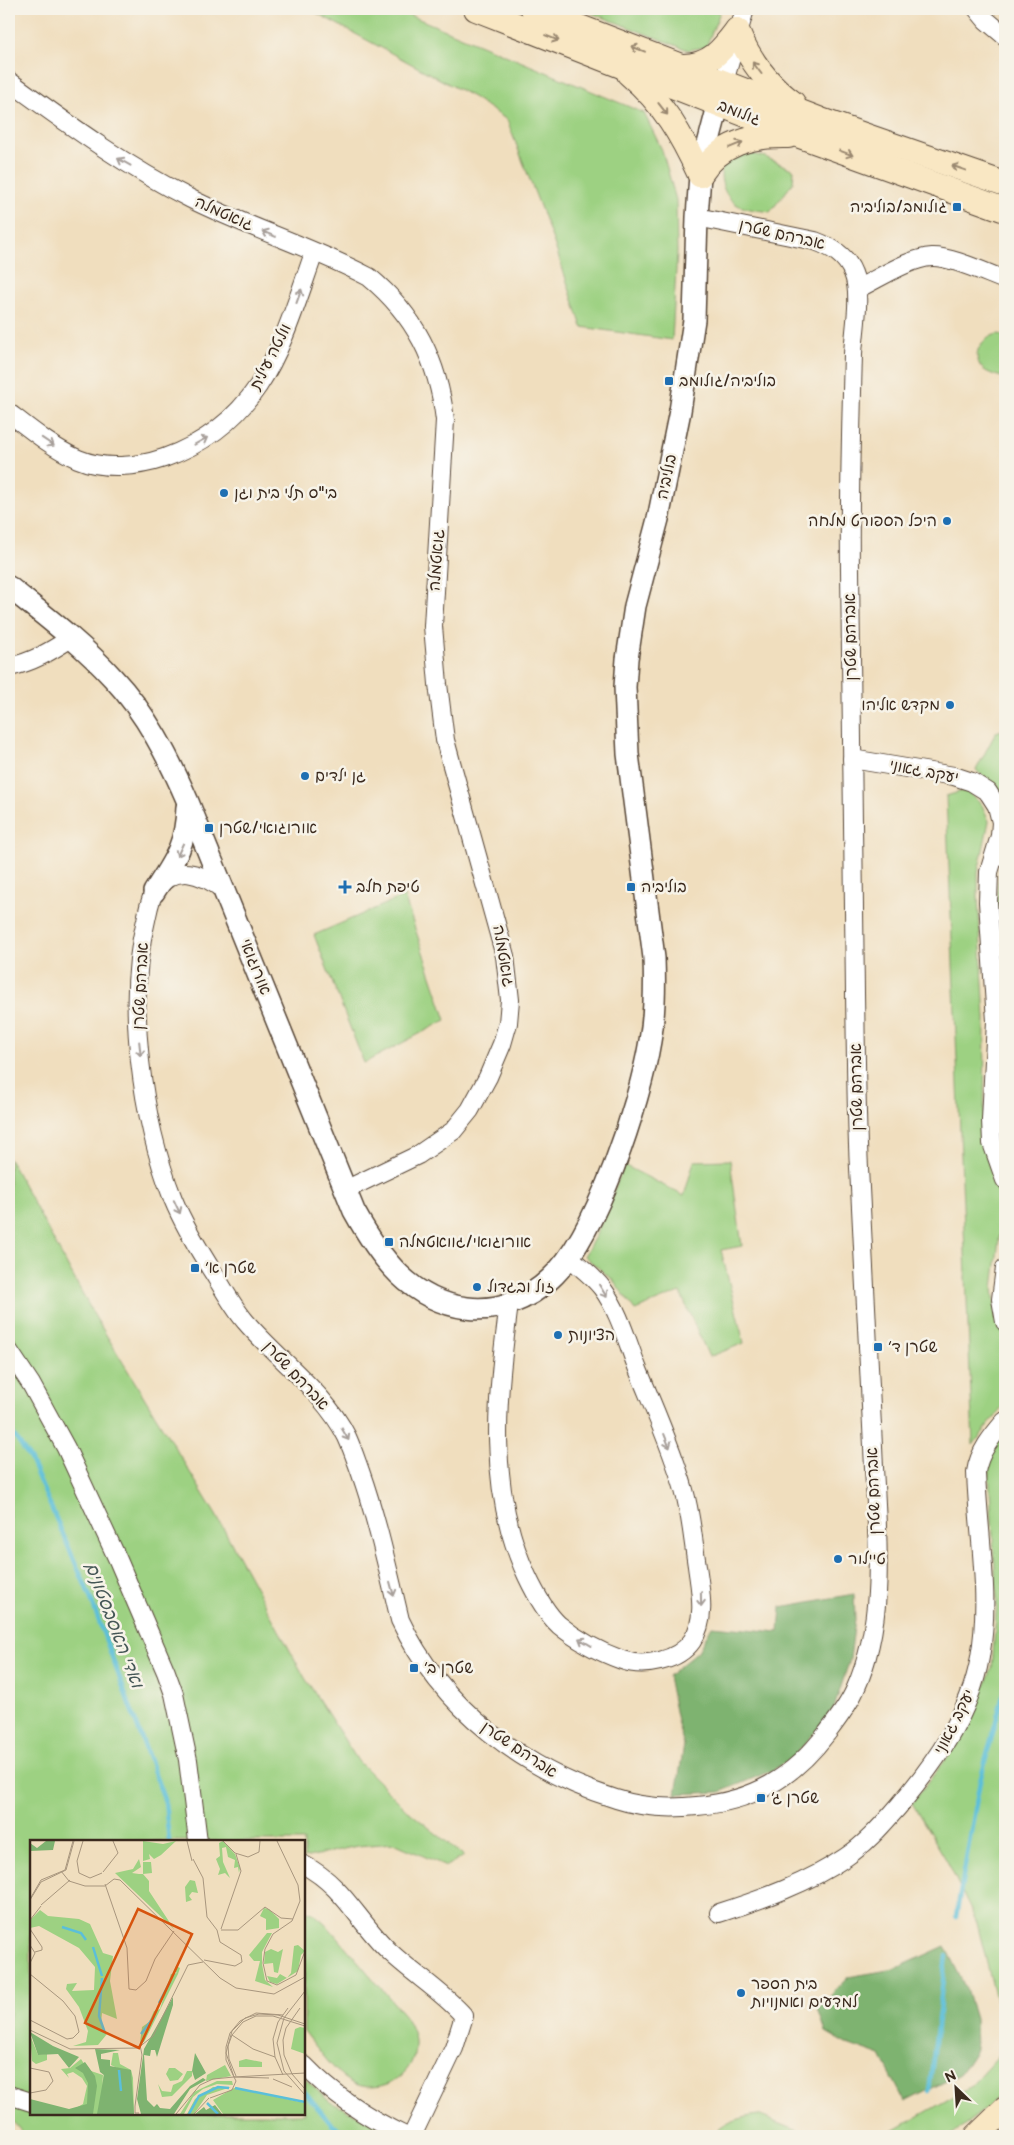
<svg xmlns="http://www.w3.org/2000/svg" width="1014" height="2145" viewBox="0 0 1014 2145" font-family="'Balsamiq Sans','Playpen Sans Hebrew',sans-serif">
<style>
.green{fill:#9dd182;stroke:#6c7e50}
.forest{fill:#7eb370;stroke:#5c6e47}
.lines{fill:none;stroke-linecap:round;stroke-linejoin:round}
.stream{stroke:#5bbfd9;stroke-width:4.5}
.minor-casing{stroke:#564536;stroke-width:20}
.tertiary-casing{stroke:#564536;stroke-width:24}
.secondary-casing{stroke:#564536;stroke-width:26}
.minor{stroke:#fff;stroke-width:18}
.tertiary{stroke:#fff;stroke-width:21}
.secondary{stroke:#f9e7c3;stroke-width:24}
.oneway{stroke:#9a8870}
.oneway2{stroke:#a79f9a}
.poi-dot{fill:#1f6fb2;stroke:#f7f3e8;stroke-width:2}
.labels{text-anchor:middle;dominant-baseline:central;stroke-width:5;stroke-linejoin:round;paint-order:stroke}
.street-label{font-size:16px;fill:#3b2a1e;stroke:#f7f3e8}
.poi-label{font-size:16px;fill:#3b2a1e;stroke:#f7f3e8;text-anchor:start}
.water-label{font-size:18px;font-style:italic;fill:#455756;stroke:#f7f3e8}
.inset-river{fill:none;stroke:#5bbfd9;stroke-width:2.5}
.inset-road{fill:none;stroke:#a8967e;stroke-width:1}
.view{fill:#d7540e;fill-opacity:0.15;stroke:#d7540e;stroke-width:2.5}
.inset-edge{fill:none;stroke:#3b2a1e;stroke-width:2.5}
</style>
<rect width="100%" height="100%" fill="#f7f3e8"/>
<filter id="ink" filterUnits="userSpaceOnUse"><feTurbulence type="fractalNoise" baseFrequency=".02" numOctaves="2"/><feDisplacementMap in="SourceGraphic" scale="10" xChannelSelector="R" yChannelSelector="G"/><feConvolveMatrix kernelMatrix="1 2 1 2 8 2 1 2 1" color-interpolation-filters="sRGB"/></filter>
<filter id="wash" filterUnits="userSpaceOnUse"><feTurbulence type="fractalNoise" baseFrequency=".0096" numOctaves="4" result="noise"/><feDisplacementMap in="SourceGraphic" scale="20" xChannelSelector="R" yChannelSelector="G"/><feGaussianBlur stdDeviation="1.12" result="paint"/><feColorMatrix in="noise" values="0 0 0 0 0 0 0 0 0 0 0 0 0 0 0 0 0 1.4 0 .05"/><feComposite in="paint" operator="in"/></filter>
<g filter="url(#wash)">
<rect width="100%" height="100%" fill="#f0debe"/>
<!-- green -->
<g class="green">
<polygon points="309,9 395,9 644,113 662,150 676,200 677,252 672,340 582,327 554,243 507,120 473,97"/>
<polygon points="581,9 707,9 720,12 706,47 688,50"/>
<path d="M748 153 765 157 794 170 793 183 770 212C760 210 745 210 736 204 730 200 725 193 723 186 716 164 729 158 748 153Z"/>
<path d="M998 334 1005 335V378C998 376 989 374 983 369 969 355 982 337 998 334Z"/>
<polygon points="1005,729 1005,801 1001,793 976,770 996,732"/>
<polygon points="966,790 982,805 989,821 978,873 978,897 985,1018 984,1131 986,1156 1003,1207 993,1288 996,1315 1005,1338 1005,1404 973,1445 946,796"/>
<path d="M1005 847V1149C995 1101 998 1052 997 1004 996 952 991 897 1005 847Z"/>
<polygon points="404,896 446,1020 364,1063 314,935"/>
<polygon points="9,1158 94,1315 216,1515 305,1678 358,1761 407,1810 464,1856 446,1866 394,1843 357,1846 304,1858 304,1841 31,1841 31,2114 304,2114 304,2078 330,2102 404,2136 25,2136 9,2117"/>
<polygon points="730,1160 742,1246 721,1250 744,1343 709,1357 680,1292 635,1310 613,1280 584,1256 596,1235 624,1165 684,1196 694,1161"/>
<polygon points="1005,1429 1005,2088 988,2107 950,2136 884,2136 970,2087 999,2055 1000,2016 977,1923 947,1861 912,1803 959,1742 992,1669 997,1600 988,1458"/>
<path d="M304 1910 313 1913 325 1923 405 2016C411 2026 416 2036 415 2048 413 2079 377 2096 351 2082 335 2074 316 2046 304 2031Z"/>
<path d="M758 2115 811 2136H713C724 2121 741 2118 758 2115Z"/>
</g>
<!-- forest -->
<g class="forest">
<polygon points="854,1594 855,1619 850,1659 834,1708 816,1731 794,1756 773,1770 720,1792 676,1794 684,1745 677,1721 668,1676 698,1651 712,1626 779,1632 781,1607"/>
<polygon points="945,1946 966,1989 975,2019 976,2050 960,2074 905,2102 881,2056 847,2044 826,2032 818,2009 848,1977 895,1969"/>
</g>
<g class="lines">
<!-- stream -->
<g class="stream">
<polyline points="9,1428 30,1459 89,1594 165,1802 169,1841"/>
<polyline points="956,1917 980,1781 1005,1688"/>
<polyline points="304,2091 332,2125 353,2136"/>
<polyline points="929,2091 946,1956"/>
</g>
</g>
</g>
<g filter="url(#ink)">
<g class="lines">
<!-- minor casing -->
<g class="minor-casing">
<g id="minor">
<polyline points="977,9 986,20 1005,36"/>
<path d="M9 81C68 124 125 166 191 199 249 228 312 247 369 277 415 315 438 361 445 420L433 626 438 684 445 740 451 762 505 956 510 1000 508 1023 502 1044 488 1077 470 1110 453 1131 418 1155 345 1190"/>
<polyline points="724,82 745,9"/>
<path d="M857 289C878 279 909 258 932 257 950 256 986 273 1005 280"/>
<path d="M9 413C31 430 53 448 78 459 104 470 138 467 164 458 264 422 282 343 314 253"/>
<path d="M9 667C33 662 51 651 71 638"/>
<polyline points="852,759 954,776 972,782 988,792 997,806 1001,822 1000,836 989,872 988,902 996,1021 991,1120 992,1143 1005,1180"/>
<path d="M224 890C201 873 175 862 155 891 150 898 148 911 146 920 125 1003 142 1120 173 1199 184 1226 200 1252 216 1277 225 1292 234 1308 245 1321 278 1360 324 1391 347 1437 352 1448 356 1460 360 1471 377 1519 388 1570 400 1620 441 1708 525 1771 616 1799 643 1808 669 1809 697 1806 753 1801 793 1778 827 1733 837 1720 848 1706 855 1690 889 1615 876 1526 873 1446 869 1353 863 1261 859 1168 856 1110 856 1051 855 993 853 852 852 711 850 570 849 498 851 426 853 354 854 331 862 294 853 273 846 255 831 247 815 241L697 217"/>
<polyline points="1005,1268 1001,1299 1005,1322"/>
<path d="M509 1304C497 1396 486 1489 527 1576 535 1593 545 1612 559 1625 577 1640 600 1652 622 1660 644 1668 678 1661 692 1641 707 1619 700 1589 697 1566 693 1540 691 1514 684 1490 672 1448 653 1407 637 1367 627 1341 619 1311 602 1288 593 1276 580 1267 569 1257"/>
<polyline points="9,1351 31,1384 66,1448 118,1560 166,1672 174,1694 188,1760 198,1841"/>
<path d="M304 1865C344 1886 358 1922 389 1951 413 1974 442 1991 464 2016L454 2048 412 2136"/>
<path d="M719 1913C763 1899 808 1883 846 1857 867 1843 882 1825 898 1807 935 1763 970 1715 980 1657 991 1596 978 1533 976 1472 979 1452 992 1436 1005 1421"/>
<path d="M304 2065C333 2095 367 2118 405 2136"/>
<polyline points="9,2095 31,2102"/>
</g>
</g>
<!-- tertiary casing -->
<g class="tertiary-casing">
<g id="tertiary">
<path d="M9 587C45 616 82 644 113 678 146 713 169 758 188 802L354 1211C380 1258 411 1301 467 1308 497 1312 528 1300 550 1279 596 1238 640 1102 650 1041 655 1013 655 985 654 958L628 754 625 687 627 659 635 606 658 519 680 411 694 320 697 217 700 175 723 87"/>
<path d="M154 892C174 861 186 846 187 807"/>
</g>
</g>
<!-- secondary casing -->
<g class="secondary-casing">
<g id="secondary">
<polyline points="476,9 800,136 1005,210"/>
<polyline points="533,9 821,120 1005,184"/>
<path d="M737 30C749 60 766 83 793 103"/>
<path d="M683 66C710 66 722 50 737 30"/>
<path d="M629 74C664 104 681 134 700 175"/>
<path d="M700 175C720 143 752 135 788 136"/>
<polyline points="977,2136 1005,2109"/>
</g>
</g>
<!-- minor -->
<use href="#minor" class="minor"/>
<!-- tertiary -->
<use href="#tertiary" class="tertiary"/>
<!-- secondary -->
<use href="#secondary" class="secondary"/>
</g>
<!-- one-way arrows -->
<defs><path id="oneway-shaft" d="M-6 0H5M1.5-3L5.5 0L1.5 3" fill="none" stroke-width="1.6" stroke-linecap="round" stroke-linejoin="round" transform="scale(1.25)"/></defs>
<g class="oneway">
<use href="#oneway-shaft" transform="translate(552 38) rotate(22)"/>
<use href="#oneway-shaft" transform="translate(638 49) rotate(-159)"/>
<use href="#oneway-shaft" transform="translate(757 68) rotate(-127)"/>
<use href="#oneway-shaft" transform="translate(663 109) rotate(52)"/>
<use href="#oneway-shaft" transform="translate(736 145) rotate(-23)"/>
<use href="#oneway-shaft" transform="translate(846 153) rotate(20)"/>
<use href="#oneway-shaft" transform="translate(959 168) rotate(-161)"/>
</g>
<g class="oneway2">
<use href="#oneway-shaft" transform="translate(124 162) rotate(-151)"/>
<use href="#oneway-shaft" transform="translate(269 234) rotate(-157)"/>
<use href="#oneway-shaft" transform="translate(299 296) rotate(-70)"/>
<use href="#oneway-shaft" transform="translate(201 441) rotate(-29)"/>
<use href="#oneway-shaft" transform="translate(48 442) rotate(34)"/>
<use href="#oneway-shaft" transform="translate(180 850) rotate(115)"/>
<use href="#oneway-shaft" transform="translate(140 1049) rotate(84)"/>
<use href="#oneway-shaft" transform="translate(177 1207) rotate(65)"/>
<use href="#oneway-shaft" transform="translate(603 1291) rotate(58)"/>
<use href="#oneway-shaft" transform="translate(345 1434) rotate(60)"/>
<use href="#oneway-shaft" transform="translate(667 1441) rotate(68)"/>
<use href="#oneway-shaft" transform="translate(392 1589) rotate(75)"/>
<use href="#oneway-shaft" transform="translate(701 1599) rotate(89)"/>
<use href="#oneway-shaft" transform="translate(585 1642) rotate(-149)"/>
</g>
</g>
<!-- markers -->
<g class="poi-dot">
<rect x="952" y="202" width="10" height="10" rx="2.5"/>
<rect x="664" y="376" width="10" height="10" rx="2.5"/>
<circle cx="224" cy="493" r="5"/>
<circle cx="947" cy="521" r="5"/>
<circle cx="950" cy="705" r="5"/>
<circle cx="305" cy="776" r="5"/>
<rect x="204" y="823" width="10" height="10" rx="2.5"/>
<path d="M342.5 879.5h5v5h5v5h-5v5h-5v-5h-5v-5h5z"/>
<rect x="626" y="882" width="10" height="10" rx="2.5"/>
<rect x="384" y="1237" width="10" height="10" rx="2.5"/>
<rect x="190" y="1263" width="10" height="10" rx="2.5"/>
<circle cx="477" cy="1287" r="5"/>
<circle cx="558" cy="1335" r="5"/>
<rect x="873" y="1342" width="10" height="10" rx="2.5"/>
<circle cx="838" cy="1559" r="5"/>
<rect x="409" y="1663" width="10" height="10" rx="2.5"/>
<rect x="756" y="1793" width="10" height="10" rx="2.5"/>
<circle cx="741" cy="1993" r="5"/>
</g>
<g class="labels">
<!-- street labels -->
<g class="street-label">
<text transform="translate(739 113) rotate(21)">גולומב</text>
<text transform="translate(224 214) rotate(24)">גואטמלה</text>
<text transform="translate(782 235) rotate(13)">אברהם שטרן</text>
<text transform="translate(271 357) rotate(-63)">וולטה עילית</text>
<text transform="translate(667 477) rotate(-78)">בוליביה</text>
<text transform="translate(437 560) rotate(-86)">גואטמלה</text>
<text transform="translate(851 637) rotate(-91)">אברהם שטרן</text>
<text transform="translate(924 772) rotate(11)">יעקב גאוני</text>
<text transform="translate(503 956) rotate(80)">גואטמלה</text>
<text transform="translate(255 967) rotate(68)">אורוגואי</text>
<text transform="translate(141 986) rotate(-87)">אברהם שטרן</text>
<text transform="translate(857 1087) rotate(-91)">אברהם שטרן</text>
<text transform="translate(296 1376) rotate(47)">אברהם שטרן</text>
<text transform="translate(874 1491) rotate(-92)">אברהם שטרן</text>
<text transform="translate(955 1722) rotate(-63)">יעקב גאוני</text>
<text transform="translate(519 1750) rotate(34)">אברהם שטרן</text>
</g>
<!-- poi labels -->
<g class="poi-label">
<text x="947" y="207" text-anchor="end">גולומב/בוליביה</text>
<text x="679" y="381">בוליביה/גולומב</text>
<text x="234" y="493">בי"ס תלי בית וגן</text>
<text x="937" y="521" text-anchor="end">היכל הספורט מלחה</text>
<text x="940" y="705" text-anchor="end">מקדש אליהו</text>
<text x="315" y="776">גן ילדים</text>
<text x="219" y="828">אורוגואי/שטרן</text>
<text x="356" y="887">טיפת חלב</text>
<text x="641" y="887">בוליביה</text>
<text x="399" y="1242">אורוגואי/גוואטמלה</text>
<text x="205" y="1268">שטרן א׳</text>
<text x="487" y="1287">זול ובגדול</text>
<text x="568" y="1335">הציונות</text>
<text x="888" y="1347">שטרן ד׳</text>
<text x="848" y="1559">טיילור</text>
<text x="424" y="1668">שטרן ב׳</text>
<text x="771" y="1798">שטרן ג׳</text>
<text x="751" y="1984">בית הספר<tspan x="751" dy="18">למדעים ואמנויות</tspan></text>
</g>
<!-- water labels -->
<g class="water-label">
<text transform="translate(114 1625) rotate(69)">ואדי האסבסטונים</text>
</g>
</g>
<!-- overview -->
<g transform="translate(30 1840)">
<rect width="275" height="275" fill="#f0debe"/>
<path d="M113 1 133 4 146 1 131 15 124 19 119 14 120 19 113 21ZM193 1 205 14 210 28 209 33 208 27 204 28 205 20 198 17 196 7 192 8 193 22 200 38 195 33 188 35 190 29 186 19 190 16 189 3ZM109 19 111 27 102 33 109 34 111 30 109 34H113V22H121L122 33 113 34 119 41V51L144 89 85 33 103 29ZM160 40 165 41 168 53 162 52 159 56 162 60 156 62 155 47ZM234 68 239 69 249 79V88L236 90V79L230 76ZM10 70 18 76 49 79 60 84 73 113 83 116 80 141 87 179 72 173 71 184 77 194 68 205 43 206 56 202 58 191 49 167 53 165 49 167 36 149 37 144 47 143 42 151 64 150 65 127 49 108 9 86 0 88 1 79ZM237 93H242L232 112V124L235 140 243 147 225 141 230 121H224L219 115ZM268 105 275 111 271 115 268 131 247 144 240 142 237 136 247 138 250 134 257 138 261 133 264 106ZM241 109 248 112 253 109 248 133 244 132 243 123 234 124 235 112ZM146 126 150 128 148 134 114 202 98 206 110 203 112 187 119 182 124 171 130 169 141 134 147 133 144 131ZM270 187 275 188V214L261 209 265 189ZM0 195 8 215 17 214V220L6 224 2 221ZM83 213H88L90 224 101 230 103 238 104 274H0L39 272 53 264 57 246 52 238 43 232 37 234 39 238 31 229 40 228 51 219 58 230 73 235 72 247 74 232 87 228 81 225ZM216 219 232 222V227H209V221ZM195 225 201 236 176 241 177 235ZM139 228H145L153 234 148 240 140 241 136 234ZM157 231H162V236L142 256 132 257 128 244 132 251 141 252 143 245 152 241ZM187 241H202L203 245 187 244 173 249 163 257 154 274H150L164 252ZM183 247H201L177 255 164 274H157L165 259ZM204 248 275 263V274H193L183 260Z" fill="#9dd182"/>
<path d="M16 1H25L23 10 0 11V3L7 8ZM143 157V165L127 217 125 210H121L120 216 114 215 117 260 124 267 127 264 130 268 140 269 160 246 173 238 176 240 160 249 144 274H111L107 259 114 209ZM0 192 23 206 49 217 39 228 28 214 8 215ZM65 209 90 210 71 214V219L80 220V226L101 230 104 274H67L74 235 70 232ZM165 213 176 233 165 240 162 231ZM55 222 65 236 67 246 63 274H0V259L39 269 57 264 58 243 53 233 45 228ZM185 265 192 274H165L174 267 176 270Z" fill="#7eb370"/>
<path class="inset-river" d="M32 87 51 93 56 100M63 107 72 136M72 138 69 176 75 193M129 163 140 142M111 194 124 177M89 230 91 251M205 248 275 262M177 263 188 274M159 274 169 256 188 247 199 248"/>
<path class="inset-road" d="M53 1 47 21 49 33 60 38 72 33M157 1 162 21M193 1 205 13 218 17 229 12 230 1M247 1 268 45M163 19 173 38 177 77 187 90M31 31 39 41 55 46H75L84 39 90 40 190 138 206 148 244 154 275 137M73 32 88 13 83 1M75 44 97 108 99 149 106 150 116 141 125 119 144 91M268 45 270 61 262 81 243 94 235 109 233 123 237 141 247 145 266 135 275 111M0 59 11 40 35 30 43 1M0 60 11 42 36 30 44 1M11 65 40 40M0 80 11 66M0 89 12 107V110L5 112M191 89 211 31 206 14M191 90H208L235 67 251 78 263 79M0 105 5 113 0 123M174 120 205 126 212 122 211 115 190 102 187 90M0 134 33 161 45 176 49 192 43 198 37 199 0 180M275 151 254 178 247 203 254 231 275 255M0 190 40 209 108 208 123 196 158 125 173 122M202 195 223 209 245 217M0 228 19 232 23 241 16 250 0 253M262 234 254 215 253 200 256 188 270 168M262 234 275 249M253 235 245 217 243 199 248 182 258 168M206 236 199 219 198 206 202 195 213 182 226 176H243L275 186M204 237 275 233M239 238 204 237 196 213 202 191 215 178 229 174 248 175 275 184M243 239 262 247M180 258 202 250 206 241 204 237M109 273H105V266L112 215 110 205M146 274 170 245 183 239 204 237 196 220V207L200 193 210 181 226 173 253 175M164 274 179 258"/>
<path class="view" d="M108 69 162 94 109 208 55 183Z"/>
<rect width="275" height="275" class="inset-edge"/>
</g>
<!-- margin -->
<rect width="1014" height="2145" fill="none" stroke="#f7f3e8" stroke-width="30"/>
<!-- north arrow -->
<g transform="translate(956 2088) rotate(335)" stroke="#f7f3e8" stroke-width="4" paint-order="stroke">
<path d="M0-4L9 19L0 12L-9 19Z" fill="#3b2a1e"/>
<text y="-8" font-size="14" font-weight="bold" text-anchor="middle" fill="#3b2a1e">N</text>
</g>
</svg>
